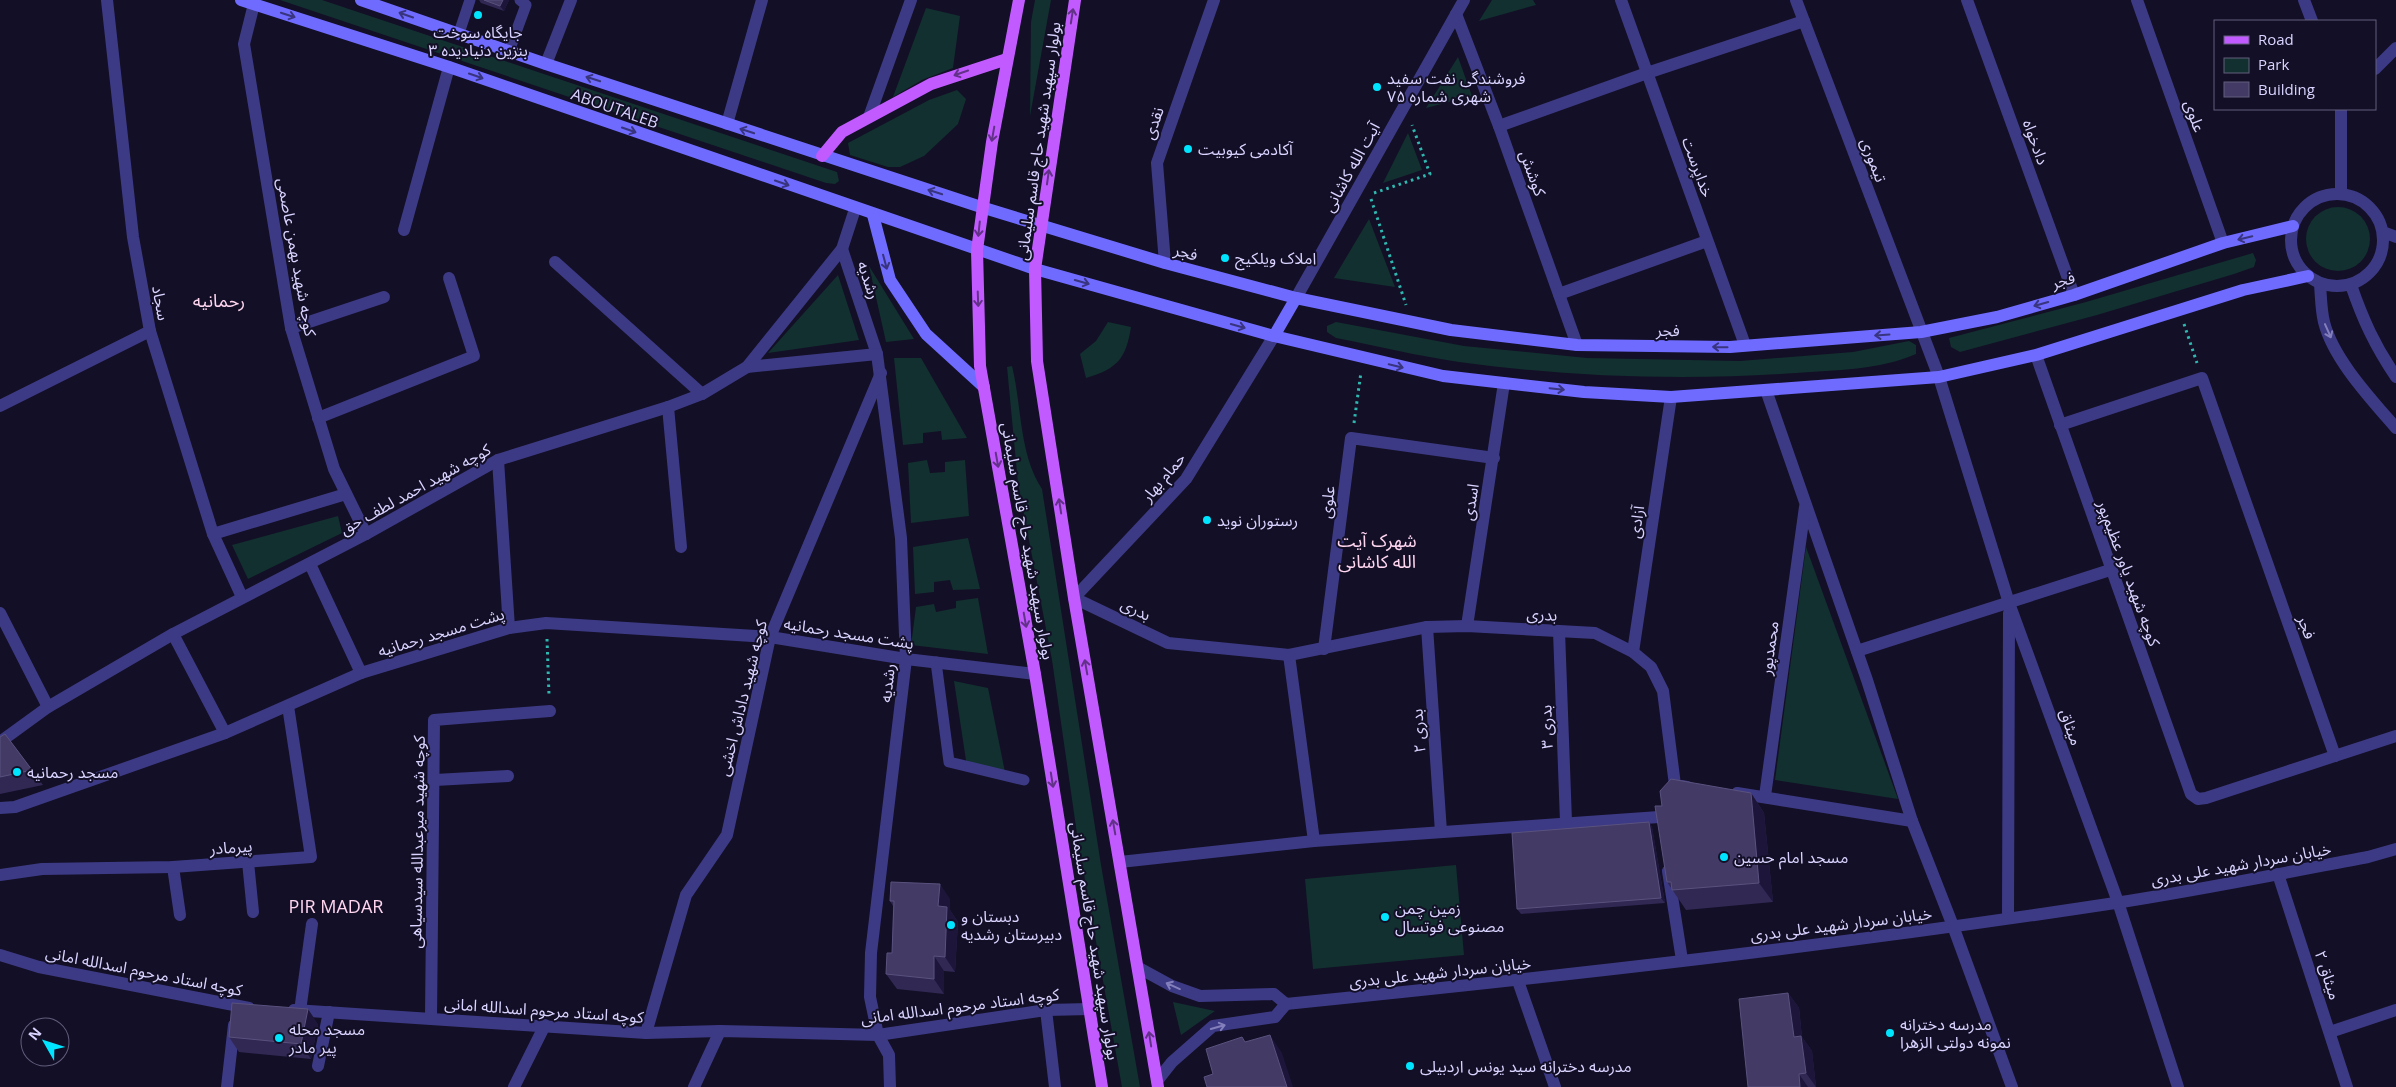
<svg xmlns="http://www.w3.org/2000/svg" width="2396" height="1087" viewBox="0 0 2396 1087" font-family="'Open Sans','Noto Sans Arabic',sans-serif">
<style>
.green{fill:#12302f}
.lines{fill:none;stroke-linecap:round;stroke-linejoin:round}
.path{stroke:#2fb8b0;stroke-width:3;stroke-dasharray:2.5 4;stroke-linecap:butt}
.service{stroke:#3d3a85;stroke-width:11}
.minor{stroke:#3d3a85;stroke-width:12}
.tertiary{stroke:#3d3a85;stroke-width:12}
.secondary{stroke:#6f6bff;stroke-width:12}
.primary{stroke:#c25bff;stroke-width:12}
.wall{fill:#312854}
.shaded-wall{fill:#1d163a}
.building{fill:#433a66;stroke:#5a527e}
.oneway{stroke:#38347d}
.oneway2{stroke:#623188}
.oneway3{stroke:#837fbc}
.poi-dot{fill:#00e5ff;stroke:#130f26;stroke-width:2}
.labels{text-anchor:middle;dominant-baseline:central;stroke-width:4;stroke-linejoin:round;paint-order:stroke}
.poi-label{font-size:16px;fill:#d9d4ff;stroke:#130f26;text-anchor:start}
.street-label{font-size:16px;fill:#d9d4ff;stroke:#130f26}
.neighbourhood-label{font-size:18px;fill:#ffd6f0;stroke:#130f26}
</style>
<rect width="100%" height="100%" fill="#130f26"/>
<!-- green -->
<g class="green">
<polygon points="280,0 322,0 837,172 839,181 835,184 826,183"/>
<polygon points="1035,0 1051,0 1030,116 1031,22"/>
<polygon points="1492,0 1533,0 1536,5 1479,21"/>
<polygon points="926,8 960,16 953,68 922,80 893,97"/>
<polygon points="1458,57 1472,96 1426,108"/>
<polygon points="957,90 966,99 958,124 924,156 900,167 888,167 850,155 848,143 929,100"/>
<polygon points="1408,133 1422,170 1383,183"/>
<circle cx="2338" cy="239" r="32"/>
<polygon points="1369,219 1395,287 1334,278"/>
<polygon points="2253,253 2256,260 2254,267 2234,274 2097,315 1960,352 1951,347 1949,338 2086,302"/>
<polygon points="869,266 914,339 886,342"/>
<polygon points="838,275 859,340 768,353"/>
<path d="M1108 322 1131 327C1126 359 1117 369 1086 378L1080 354 1096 341Z"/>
<path d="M1336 322 1464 346 1587 358 1740 361 1853 352 1909 341 1916 345V354C1880 370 1835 370 1796 373 1685 381 1570 377 1459 362 1418 356 1377 346 1336 338L1327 332V326Z"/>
<polygon points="894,358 921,358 967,438 942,440 941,431 923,433 923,443 903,445"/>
<path d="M1012 366C1022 407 1019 454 1042 489L1101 865 1140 1087H1122L1078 841 1052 660 1018 483 1007 367Z"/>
<polygon points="927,460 930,473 945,472 945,462 965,460 969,516 911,523 908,463"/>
<polygon points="338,516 342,533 248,579 232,545"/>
<polygon points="968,538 980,589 953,590 950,580 934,582 934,592 915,594 913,547"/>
<polygon points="1806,547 1898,799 1775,780"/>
<polygon points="978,598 988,654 911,645 916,607 934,604 936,612 956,608 956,601"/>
<polygon points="954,681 988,688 1005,772 967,767"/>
<polygon points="1456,865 1464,955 1313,969 1305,879"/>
<polygon points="1173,1002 1215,1011 1181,1035"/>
</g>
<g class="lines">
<!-- path -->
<g class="path">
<polyline points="1374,193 1430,174 1412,125"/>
<polyline points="1371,199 1406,305"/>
<polyline points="2184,324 2197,363"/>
<polyline points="1354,423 1361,372"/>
<polyline points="547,639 549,695"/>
</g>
<!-- service -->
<g class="service">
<polyline points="459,33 470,0"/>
<polyline points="509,51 526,5 520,0"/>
<polyline points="936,662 949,762 1024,780"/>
</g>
<!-- minor -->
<g class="minor">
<polyline points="107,0 133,237 150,331 213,534 242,597"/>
<polyline points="1621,0 1745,345"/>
<polyline points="1796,0 1939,377 2009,603 2118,902 2178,1087"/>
<polyline points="1967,0 2074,295"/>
<polyline points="2137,0 2223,243"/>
<polyline points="2304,0 2312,21"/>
<polyline points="254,4 244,44 291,328 334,469 366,534"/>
<polyline points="1456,14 1499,126 1577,345"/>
<polyline points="546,64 571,0"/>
<polyline points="869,117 911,0"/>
<polyline points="727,124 762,0"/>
<polyline points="1499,126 1647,73 1804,21"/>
<polyline points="404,230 449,67"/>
<polyline points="2383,232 2396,237"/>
<polyline points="842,249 877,354 901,538 906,659 871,953 870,997 878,1035 889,1055 890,1087"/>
<polyline points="555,262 702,394"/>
<polyline points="1165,263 1157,163 1214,0"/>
<polyline points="1559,294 1707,241"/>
<polyline points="291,328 384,297"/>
<polyline points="1274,336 1186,479 1074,598 1168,643 1289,655 1427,627 1467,626 1595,633 1633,652 1651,667 1663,691 1675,785 1687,787"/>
<polyline points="2036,355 2191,794 2198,799 2206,798 2396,736"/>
<polyline points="747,367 877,354"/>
<polyline points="1766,390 1867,680 1912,821 1953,926 2012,1087"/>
<polyline points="0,406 150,331"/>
<polyline points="668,407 681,547"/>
<polyline points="318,418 474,356 449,278"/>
<polyline points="2060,425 2202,378 2335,756"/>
<polyline points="498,460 509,628"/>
<polyline points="213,534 346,494"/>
<polyline points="310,564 361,673"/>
<polyline points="0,613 48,707"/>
<polyline points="1467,626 1504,383"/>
<polyline points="1427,627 1441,832"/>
<polyline points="1559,631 1566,822"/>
<polyline points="173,634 225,733"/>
<polyline points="1324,649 1351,438 1494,458"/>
<polyline points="1857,651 2110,570"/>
<polyline points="1633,652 1671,397"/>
<polyline points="1289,655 1314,841"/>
<polyline points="0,742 48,707 173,634 366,534 498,460 668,407 702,394 747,367 842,249 855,209"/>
<polyline points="435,780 508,776"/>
<polyline points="1737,793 1912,821"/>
<polyline points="1765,796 1805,507"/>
<polyline points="0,808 15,807 225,733 361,673 509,628 546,623 770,637 906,659 1035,674"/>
<polyline points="248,862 253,912"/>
<polyline points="1120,862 1314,841 1659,817"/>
<polyline points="173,867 180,915"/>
<polyline points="1668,871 1682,960"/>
<polyline points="2278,874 2347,1087"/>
<polyline points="0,875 42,869 173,867 311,857 288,706"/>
<polyline points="2008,918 2009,613"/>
<polyline points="0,955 39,967 249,1008"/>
<polyline points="1518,981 1555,1087"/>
<polyline points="294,1010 646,1033 720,1031 878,1035 1046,1010 1090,1009"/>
<polyline points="1046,1010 1055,1087"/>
<polyline points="300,1011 312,924"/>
<polyline points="431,1019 434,720 550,711"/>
<polyline points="2330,1032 2396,1010"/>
<polyline points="646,1033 686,895 727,835 770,637 881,373"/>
<polyline points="318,1066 329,1012"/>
<polyline points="227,1087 234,1025"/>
<polyline points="514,1087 545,1025"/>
<polyline points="694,1087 720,1031"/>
</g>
<!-- tertiary -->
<g class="tertiary">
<polyline points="2375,69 2396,48"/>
<polyline points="2341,109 2341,193"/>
<circle cx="2337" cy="240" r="46"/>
<path d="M2320 284C2321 296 2321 310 2324 322 2333 359 2372 400 2396 428"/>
<path d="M2351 285C2363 320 2375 346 2396 377"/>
<polyline points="1296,298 1464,0"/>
<path d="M1139 968 1172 986 1200 996 1274 994 1286 1004C1563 976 1840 945 2115 903 2199 890 2284 873 2368 857L2396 849"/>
<polyline points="1157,1081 1172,1062 1213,1026 1275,1017 1286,1004"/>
</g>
<!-- secondary -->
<g class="secondary">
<polyline points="241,0 449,67 1035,269 1274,336 1443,376 1584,392 1671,397 1939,377 2036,355 2243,290 2308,276"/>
<polyline points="361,0 546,64 981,207 1165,263 1296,298 1451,330 1577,345 1730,347 1921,332 1997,317 2074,295 2223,243 2293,226"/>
<polyline points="873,215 890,280 926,334 984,387"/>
<polyline points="1274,336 1296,298"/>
</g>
<!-- primary -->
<g class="primary">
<polyline points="1019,0 992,142 977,250 980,366 1035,674 1102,1087"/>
<polyline points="1075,0 1035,269 1037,361 1074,598 1158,1087"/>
<polyline points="822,156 842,132 931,84 1007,59"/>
</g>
</g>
<!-- wall -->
<g class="wall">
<polygon points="479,0 509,0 504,11 481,3"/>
<polygon points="0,737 32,770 43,785 0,794"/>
<polygon points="1751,793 1764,813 1773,902 1686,910 1667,882"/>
<polygon points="1649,822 1652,827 1665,903 1521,914 1517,909"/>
<polygon points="950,899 950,910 958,922 955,972 944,971 944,994 897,989 886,974 892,953 893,906 890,901"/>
<polygon points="1788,993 1799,1008 1802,1037 1812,1051 1816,1087 1748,1087"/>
<polygon points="318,1024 311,1059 239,1052 229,1037"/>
</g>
<!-- shaded-wall -->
<g class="shaded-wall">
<polygon points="503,0 509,0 504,11 500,6"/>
<polygon points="1751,793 1764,813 1773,902 1759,883"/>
<polygon points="1649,822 1652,827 1665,903 1661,898"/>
<polygon points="940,884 950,899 950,910 958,922 955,972 945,957 938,906"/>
<polygon points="934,956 944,971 944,994 934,979"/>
<polygon points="1788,993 1799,1008 1802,1037 1812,1051 1816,1087 1806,1073 1794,1037"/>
<polygon points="308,1009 318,1024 311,1059 301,1044"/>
<polygon points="1270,1035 1282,1053 1293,1087 1287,1087"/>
<polygon points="1799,1074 1808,1087 1800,1087"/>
</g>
<!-- building -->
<g class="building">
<polygon points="484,0 503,0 500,6"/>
<polygon points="5,734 32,770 0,777 0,737"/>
<polygon points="1671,779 1751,793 1759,883 1672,890 1671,882 1667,882 1655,806 1662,806 1660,791"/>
<polygon points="1649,822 1661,898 1517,909 1512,833"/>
<polygon points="891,882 940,884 938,906 947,907 945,957 934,956 934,979 886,974 887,953 892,953 894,901 890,901"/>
<polygon points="1788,993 1794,1037 1801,1036 1806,1073 1799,1074 1800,1087 1748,1087 1739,999"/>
<polygon points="232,1003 308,1009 301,1044 229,1037"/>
<polygon points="1270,1035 1287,1087 1207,1087 1204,1077 1213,1074 1206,1049 1242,1037 1245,1042"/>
</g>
<!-- one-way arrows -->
<defs><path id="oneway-shaft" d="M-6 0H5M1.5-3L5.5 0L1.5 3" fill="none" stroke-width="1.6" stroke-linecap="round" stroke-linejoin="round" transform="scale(1.25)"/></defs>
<g class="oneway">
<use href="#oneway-shaft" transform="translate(288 15) rotate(18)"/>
<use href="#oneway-shaft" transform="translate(406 15) rotate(-161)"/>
<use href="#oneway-shaft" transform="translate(476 76) rotate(19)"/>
<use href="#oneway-shaft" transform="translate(593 79) rotate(-162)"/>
<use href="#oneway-shaft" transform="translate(629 130) rotate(19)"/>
<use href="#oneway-shaft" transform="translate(747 131) rotate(-162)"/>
<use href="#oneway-shaft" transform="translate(782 183) rotate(19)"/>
<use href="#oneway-shaft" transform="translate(935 192) rotate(-162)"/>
<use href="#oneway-shaft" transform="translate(2245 238) rotate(166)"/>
<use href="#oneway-shaft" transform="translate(885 262) rotate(75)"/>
<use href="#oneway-shaft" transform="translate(1082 282) rotate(16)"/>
<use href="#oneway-shaft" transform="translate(2041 304) rotate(164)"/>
<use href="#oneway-shaft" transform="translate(1238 326) rotate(16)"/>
<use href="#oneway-shaft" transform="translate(1882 335) rotate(176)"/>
<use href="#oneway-shaft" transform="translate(1720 347) rotate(-179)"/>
<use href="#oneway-shaft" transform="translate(1396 366) rotate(13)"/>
<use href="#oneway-shaft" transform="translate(1557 389) rotate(6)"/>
</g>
<g class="oneway2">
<use href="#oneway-shaft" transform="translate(1072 16) rotate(-81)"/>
<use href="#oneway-shaft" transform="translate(961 73) rotate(161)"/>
<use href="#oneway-shaft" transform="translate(993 134) rotate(100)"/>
<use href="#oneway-shaft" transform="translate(1048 177) rotate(-82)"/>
<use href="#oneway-shaft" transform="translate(979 229) rotate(96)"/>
<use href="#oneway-shaft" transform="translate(978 299) rotate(88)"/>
<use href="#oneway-shaft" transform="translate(997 460) rotate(80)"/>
<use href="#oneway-shaft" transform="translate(1060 506) rotate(-99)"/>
<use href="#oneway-shaft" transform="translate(1025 620) rotate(80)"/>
<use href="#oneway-shaft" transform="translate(1086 667) rotate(-100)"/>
<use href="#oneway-shaft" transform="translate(1052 780) rotate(81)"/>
<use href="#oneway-shaft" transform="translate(1114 827) rotate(-100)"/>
<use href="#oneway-shaft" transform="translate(1150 1039) rotate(-99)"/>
</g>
<g class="oneway3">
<use href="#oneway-shaft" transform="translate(2328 331) rotate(66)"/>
<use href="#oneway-shaft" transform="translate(1173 986) rotate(-156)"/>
<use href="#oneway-shaft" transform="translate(1218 1027) rotate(-16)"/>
</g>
<!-- markers -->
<g class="poi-dot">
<circle cx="478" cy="15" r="5"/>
<circle cx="1377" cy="87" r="5"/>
<circle cx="1188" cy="149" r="5"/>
<circle cx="1225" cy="258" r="5"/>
<circle cx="1207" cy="520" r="5"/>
<circle cx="17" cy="772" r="5"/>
<circle cx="1724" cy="857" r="5"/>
<circle cx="1385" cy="917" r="5"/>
<circle cx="951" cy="925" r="5"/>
<circle cx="1890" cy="1033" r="5"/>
<circle cx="279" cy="1038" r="5"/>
<circle cx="1410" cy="1066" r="5"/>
</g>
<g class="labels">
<!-- poi labels -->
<g class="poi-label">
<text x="478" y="32" text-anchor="middle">جایگاه سوخت<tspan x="478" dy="18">بنزین دنیادیده ۳</tspan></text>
<text x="1387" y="78">فروشندگی نفت سفید<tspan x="1387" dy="18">شهری شماره ۷۵</tspan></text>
<text x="1198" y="149">آکادمی کیوبیت</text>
<text x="1235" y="258">املاک ویلکیج</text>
<text x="1217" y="520">رستوران نوید</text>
<text x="27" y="772">مسجد رحمانیه</text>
<text x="1734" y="857">مسجد امام حسین</text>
<text x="1395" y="908">زمین چمن<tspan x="1395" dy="18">مصنوعی فوتسال</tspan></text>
<text x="961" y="916">دبستان و<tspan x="961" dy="18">دبیرستان رشدیه</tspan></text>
<text x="1900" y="1024">مدرسه دخترانه<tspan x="1900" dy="18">نمونه دولتی الزهرا</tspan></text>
<text x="289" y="1029">مسجد محله<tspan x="289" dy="18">پیر مادر</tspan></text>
<text x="1420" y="1066">مدرسه دخترانه سید یونس اردبیلی</text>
</g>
<!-- street labels -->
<g class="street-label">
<text transform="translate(615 108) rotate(19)">ABOUTALEB</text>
<text transform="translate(2195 116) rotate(71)">علوی</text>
<text transform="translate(1153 123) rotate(-71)">نقدی</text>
<text transform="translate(1038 141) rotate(-82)">بولوار سپهبد شهید حاج قاسم سلیمانی</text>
<text transform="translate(2036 142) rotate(70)">دادخواه</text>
<text transform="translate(1874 160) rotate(69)">تیموری</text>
<text transform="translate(1351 167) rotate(-61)">آیت الله کاشانی</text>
<text transform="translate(1698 167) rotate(70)">خداپرست</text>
<text transform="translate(1533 173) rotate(70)">کوشش</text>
<text transform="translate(1186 252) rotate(15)">فجر</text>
<text transform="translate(297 257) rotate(80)">کوچه شهید بهمن عاصمی</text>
<text transform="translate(869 280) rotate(71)">رشدیه</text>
<text transform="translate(2063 280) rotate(-17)">فجر</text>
<text transform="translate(161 303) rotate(80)">سجاد</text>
<text transform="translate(1668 330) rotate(1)">فجر</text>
<text transform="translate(1163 477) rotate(-50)">حمام بهار</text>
<text transform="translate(415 489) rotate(-29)">کوچه شهید احمد لطف حق</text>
<text transform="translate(1327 502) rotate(-83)">علوی</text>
<text transform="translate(1470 502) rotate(-81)">اسدی</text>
<text transform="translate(1636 522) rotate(-82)">آزادی</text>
<text transform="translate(1028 541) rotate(80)">بولوار سپهبد شهید حاج قاسم سلیمانی</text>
<text transform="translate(2129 573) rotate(70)">کوچه شهید یاور عظیم‌پور</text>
<text transform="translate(1136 609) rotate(26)">بدری</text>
<text transform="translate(1542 614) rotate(3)">بدری</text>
<text transform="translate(2307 627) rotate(70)">فجر</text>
<text transform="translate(441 632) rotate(-17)">پشت مسجد رحمانیه</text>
<text transform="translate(849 633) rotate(9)">پشت مسجد رحمانیه</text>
<text transform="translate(1769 648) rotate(-82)">محمدپور</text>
<text transform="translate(887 683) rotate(-84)">رشدیه</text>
<text transform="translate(742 698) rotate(-76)">کوچه شهید داداش اخشی</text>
<text transform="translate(1546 727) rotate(-92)">بدری ۳</text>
<text transform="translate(2071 727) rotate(70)">میثاق</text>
<text transform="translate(1418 731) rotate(-94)">بدری ۲</text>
<text transform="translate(417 842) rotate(-89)">کوچه شهید میرعبدالله سیدسیاهی</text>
<text transform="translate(231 847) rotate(-4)">پیرمادر</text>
<text transform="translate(2241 864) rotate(-10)">خیابان سردار شهید علی بدری</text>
<text transform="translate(1841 924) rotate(-7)">خیابان سردار شهید علی بدری</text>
<text transform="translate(1095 941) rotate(81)">بولوار سپهبد شهید حاج قاسم سلیمانی</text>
<text transform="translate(144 971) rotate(11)">کوچه استاد مرحوم اسدالله امانی</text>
<text transform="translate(1440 972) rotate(-6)">خیابان سردار شهید علی بدری</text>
<text transform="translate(2328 975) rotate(72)">میثاق ۲</text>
<text transform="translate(960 1006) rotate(-7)">کوچه استاد مرحوم اسدالله امانی</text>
<text transform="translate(544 1010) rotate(4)">کوچه استاد مرحوم اسدالله امانی</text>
</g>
<!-- neighbourhood labels -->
<g class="neighbourhood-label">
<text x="219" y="300">رحمانیه</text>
<text x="1377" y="540">شهرک آیت<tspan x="1377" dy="21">الله کاشانی</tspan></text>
<text x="336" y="906">PIR MADAR</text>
</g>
</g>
<!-- legend -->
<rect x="2214" y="20" width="162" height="90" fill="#130f26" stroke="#625e7d"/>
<rect x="2224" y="36" width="25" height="8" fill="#c25bff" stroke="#625e7d"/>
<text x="2258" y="45" font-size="15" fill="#d9d4ff">Road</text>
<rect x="2224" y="58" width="25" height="15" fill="#12302f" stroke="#625e7d"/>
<text x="2258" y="70" font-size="15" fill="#d9d4ff">Park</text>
<rect x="2224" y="82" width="25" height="15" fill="#433a66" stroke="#625e7d"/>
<text x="2258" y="95" font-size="15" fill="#d9d4ff">Building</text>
<!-- north arrow -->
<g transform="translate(45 1042) rotate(309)"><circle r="24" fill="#130f26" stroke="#625e7d"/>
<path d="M0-4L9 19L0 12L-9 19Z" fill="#00e5ff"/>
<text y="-8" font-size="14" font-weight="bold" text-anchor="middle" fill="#d9d4ff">N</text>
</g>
</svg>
